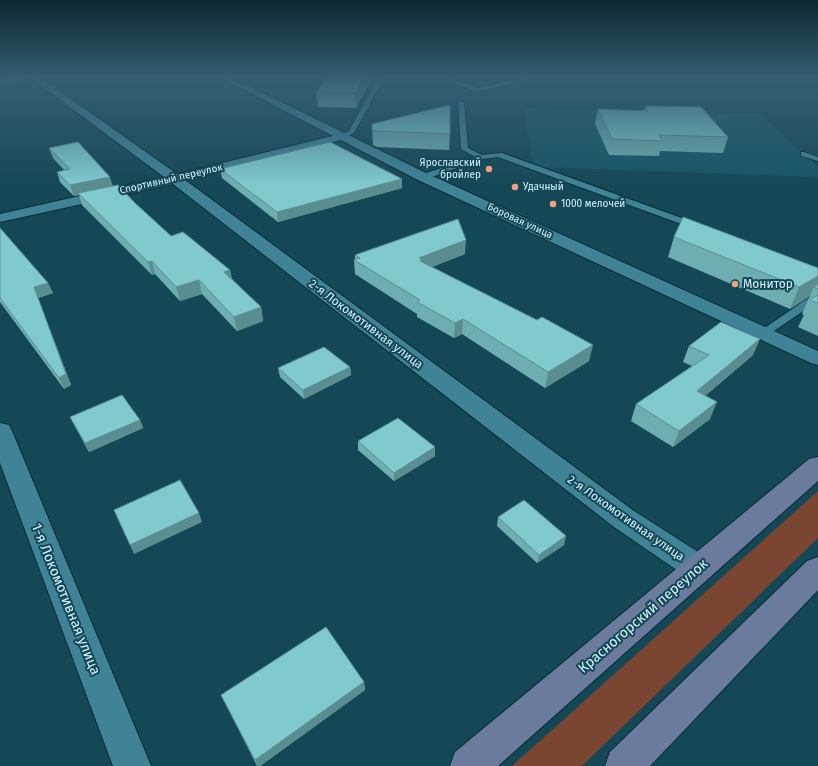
<svg xmlns="http://www.w3.org/2000/svg" width="818" height="766" viewBox="0 0 818 766" font-family="'Fira Sans',sans-serif">
<style>
.built{fill:#185667}
.green{fill:#7a4531}
.lines{fill:none;stroke-linecap:round;stroke-linejoin:round}
.service-casing{stroke:#082d37;stroke-width:2}
.minor-casing{stroke:#082d37;stroke-width:2}
.tertiary-casing{stroke:#082d37;stroke-width:2}
.secondary-casing{stroke:#082d37;stroke-width:2}
.service{fill:#408296;fill-rule:evenodd}
.minor{fill:#408296;fill-rule:evenodd}
.tertiary{fill:#408296;fill-rule:evenodd}
.secondary{fill:#6a7b9d;fill-rule:evenodd}
.wall{fill:#6eaeb1}
.shaded-wall{fill:#5a8d90}
.building{fill:#80cace;stroke:#5a8d90}
.poi-dot{fill:#f3a081;stroke:#154857;stroke-width:1.5}
.labels{text-anchor:middle;dominant-baseline:central;stroke-width:4;stroke-linejoin:round;paint-order:stroke}
.far-poi-label{font-size:10px;fill:#d3f3fe;stroke:#154857;text-anchor:start}
.far-street-label{font-size:10px;fill:#d3f3fe;stroke:#154857}
.poi-label{font-size:12px;fill:#d3f3fe;stroke:#154857;text-anchor:start}
.street-label{font-size:12px;fill:#d3f3fe;stroke:#154857}
.near-street-label{font-size:14px;fill:#d3f3fe;stroke:#154857}
</style>
<rect width="100%" height="100%" fill="#154857"/>
<!-- built -->
<polygon class="built" points="524,108 760,114 818,167 818,177 533,167"/>
<!-- green -->
<polygon class="green" points="818,491 818,538 582,766 512,766"/>
<g class="lines">
<!-- service casing -->
<g class="service-casing">
<g id="service">
<polygon points="378,78 384,78 354,133 343,138 339,138 339,136 349,131"/>
<polygon points="444,78 452,78 477,88 525,78 536,78 476,92"/>
<polygon points="461,101 464,103 468,148 482,155 502,153 701,225 703,227 701,229 695,229 498,157 482,159 426,179 420,179 420,175 475,157 461,149 458,103"/>
<polygon points="801,152 804,152 818,157 818,161 801,156"/>
<polygon points="818,293 818,301 768,335 760,335 758,333 760,331 814,294"/>
</g>
</g>
<!-- minor casing -->
<g class="minor-casing">
<g id="minor">
<polygon points="7,78 28,78 24,81 0,85 0,79"/>
<polygon points="31,78 41,78 177,174 341,134 345,135 347,137 345,139 185,180 634,511 709,559 713,568 709,577 698,581 687,577 614,527 173,184 0,222 0,214 164,177"/>
<polygon points="0,423 9,425 12,431 151,766 113,766 0,463"/>
</g>
</g>
<!-- tertiary casing -->
<g class="tertiary-casing">
<polygon id="tertiary" points="221,78 232,78 428,174 818,351 818,365 811,363 418,180"/>
</g>
<!-- secondary casing -->
<g class="secondary-casing">
<g id="secondary">
<polygon points="818,457 818,481 498,766 450,766 455,752 809,459"/>
<polygon points="818,557 818,590 650,766 605,766 610,752 807,561"/>
</g>
</g>
<!-- service -->
<use href="#service" class="service"/>
<!-- minor -->
<use href="#minor" class="minor"/>
<!-- tertiary -->
<use href="#tertiary" class="tertiary"/>
<!-- secondary -->
<use href="#secondary" class="secondary"/>
</g>
<!-- wall -->
<g class="wall">
<polygon points="372,78 356,108 318,107 316,92"/>
<polygon points="645,106 728,137 723,153 660,151 659,156 609,155 595,124 598,109 644,111"/>
<polygon points="372,124 450,134 449,150 377,147 373,145"/>
<polygon points="49,148 113,186 135,203 171,236 230,270 232,279 261,307 263,321 237,331 202,294 180,301 155,274 152,275 82,205 79,195 74,196 60,182 57,172 64,170 53,158"/>
<polygon points="220,169 402,188 278,222 222,178"/>
<polygon points="0,228 48,283 53,293 38,298 71,385 64,389 0,302"/>
<polygon points="674,237 818,268 818,336 798,327 804,315 802,314 810,296 790,309 668,257"/>
<polygon points="465,254 432,267 589,361 545,388 462,334 454,338 417,317 417,314 355,274 354,260 355,259 355,255"/>
<polygon points="689,346 753,355 705,396 710,419 673,447 631,421 636,404 692,366 683,362"/>
<polygon points="350,367 351,375 304,399 280,377 278,368"/>
<polygon points="70,417 140,420 143,428 89,452 74,425"/>
<polygon points="358,441 435,456 394,481 358,450"/>
<polygon points="498,517 564,545 537,563 497,526"/>
<polygon points="364,682 365,690 260,766 257,766 225,703 221,695"/>
</g>
<!-- shaded-wall -->
<g class="shaded-wall">
<polygon points="364,78 372,78 356,108 355,93"/>
<polygon points="110,177 113,187 78,193 79,195 74,196 70,185"/>
<polygon points="402,179 402,188 278,222 277,212"/>
<polygon points="466,240 465,254 423,270 419,258"/>
<polygon points="152,261 155,274 152,275 148,262"/>
<polygon points="230,270 232,284 224,272"/>
<polygon points="818,276 818,288 814,287 810,296 790,309 799,287"/>
<polygon points="199,280 202,294 180,301 176,287"/>
<polygon points="48,283 53,293 38,298 71,385 64,389 59,378 34,287"/>
<polygon points="261,307 263,321 237,331 234,317"/>
<polygon points="463,319 462,334 454,338 455,323"/>
<polygon points="760,339 753,355 691,408 697,391"/>
<polygon points="593,345 589,361 545,388 548,372"/>
<polygon points="350,367 351,375 304,399 303,390"/>
<polygon points="717,402 710,419 673,447 679,431"/>
<polygon points="140,420 143,428 89,452 85,443"/>
<polygon points="435,447 435,456 394,481 394,473"/>
<polygon points="199,513 202,522 134,554 130,545"/>
<polygon points="566,536 564,545 537,563 539,555"/>
<polygon points="364,682 365,690 260,766 257,766 255,760"/>
</g>
<!-- building -->
<g class="building">
<polygon points="327,78 364,78 355,93 316,92"/>
<polygon points="450,105 450,134 376,131 372,129 372,124"/>
<polygon points="645,106 701,107 728,137 659,135 663,141 612,139 598,109 648,111"/>
<polygon points="78,142 110,177 70,185 57,172 70,169 49,148"/>
<polygon points="330,142 402,179 277,212 220,169"/>
<polygon points="118,185 135,203 171,236 183,232 230,270 224,272 261,307 234,317 199,280 176,287 152,261 148,262 78,193"/>
<polygon points="683,217 818,268 818,276 799,287 674,237"/>
<polygon points="458,219 466,240 419,258 423,260 420,261 537,320 542,317 593,345 548,372 463,319 455,323 417,302 420,300 354,260 360,258 355,255"/>
<polygon points="0,228 48,283 34,287 66,374 59,378 0,298"/>
<polygon points="818,284 818,289 814,287"/>
<polygon points="818,295 818,303 810,300"/>
<polygon points="721,322 760,339 697,391 717,402 679,431 636,404 709,355 689,346"/>
<polygon points="324,347 350,367 303,390 278,368"/>
<polygon points="122,395 140,420 85,443 70,417"/>
<polygon points="398,418 435,447 394,473 358,441"/>
<polygon points="180,480 199,513 130,545 114,510"/>
<polygon points="524,500 566,536 539,555 498,517"/>
<polygon points="326,627 364,682 255,760 221,695"/>
</g>
<!-- sky -->
<linearGradient id="sky" x2="0" y2="1"><stop stop-color="#0c2830"/><stop offset="0.42" stop-color="#355e74"/><stop offset="1" stop-color="#355e74" stop-opacity="0"/></linearGradient>
<rect width="818" height="185" fill="url(#sky)"/>
<!-- markers -->
<g class="poi-dot">
<circle cx="489" cy="169" r="4"/>
<circle cx="515" cy="187" r="4"/>
<circle cx="553" cy="204" r="4"/>
<circle cx="735" cy="284" r="4"/>
</g>
<g class="labels">
<!-- far-poi labels -->
<g class="far-poi-label">
<text x="481" y="163" text-anchor="end">Ярославский<tspan x="481" dy="12">бройлер</tspan></text>
<text x="523" y="187">Удачный</text>
<text x="561" y="204">1000 мелочей</text>
</g>
<!-- far-street labels -->
<g class="far-street-label">
<text transform="translate(171 179) rotate(-13)">Спортивный переулок</text>
<text transform="translate(520 221) rotate(25)">Боровая улица</text>
</g>
<!-- poi labels -->
<g class="poi-label">
<text x="743" y="284">Монитор</text>
</g>
<!-- street labels -->
<g class="street-label">
<text transform="translate(366 324) rotate(37)">2-я Локомотивная улица</text>
<text transform="translate(626 518) rotate(35)">2-я Локомотивная улица</text>
</g>
<!-- near-street labels -->
<g class="near-street-label">
<text transform="translate(66 599) rotate(68)">1-я Локомотивная улица</text>
<text transform="translate(643 616) rotate(-41)">Красногорский переулок</text>
</g>
</g>
</svg>
